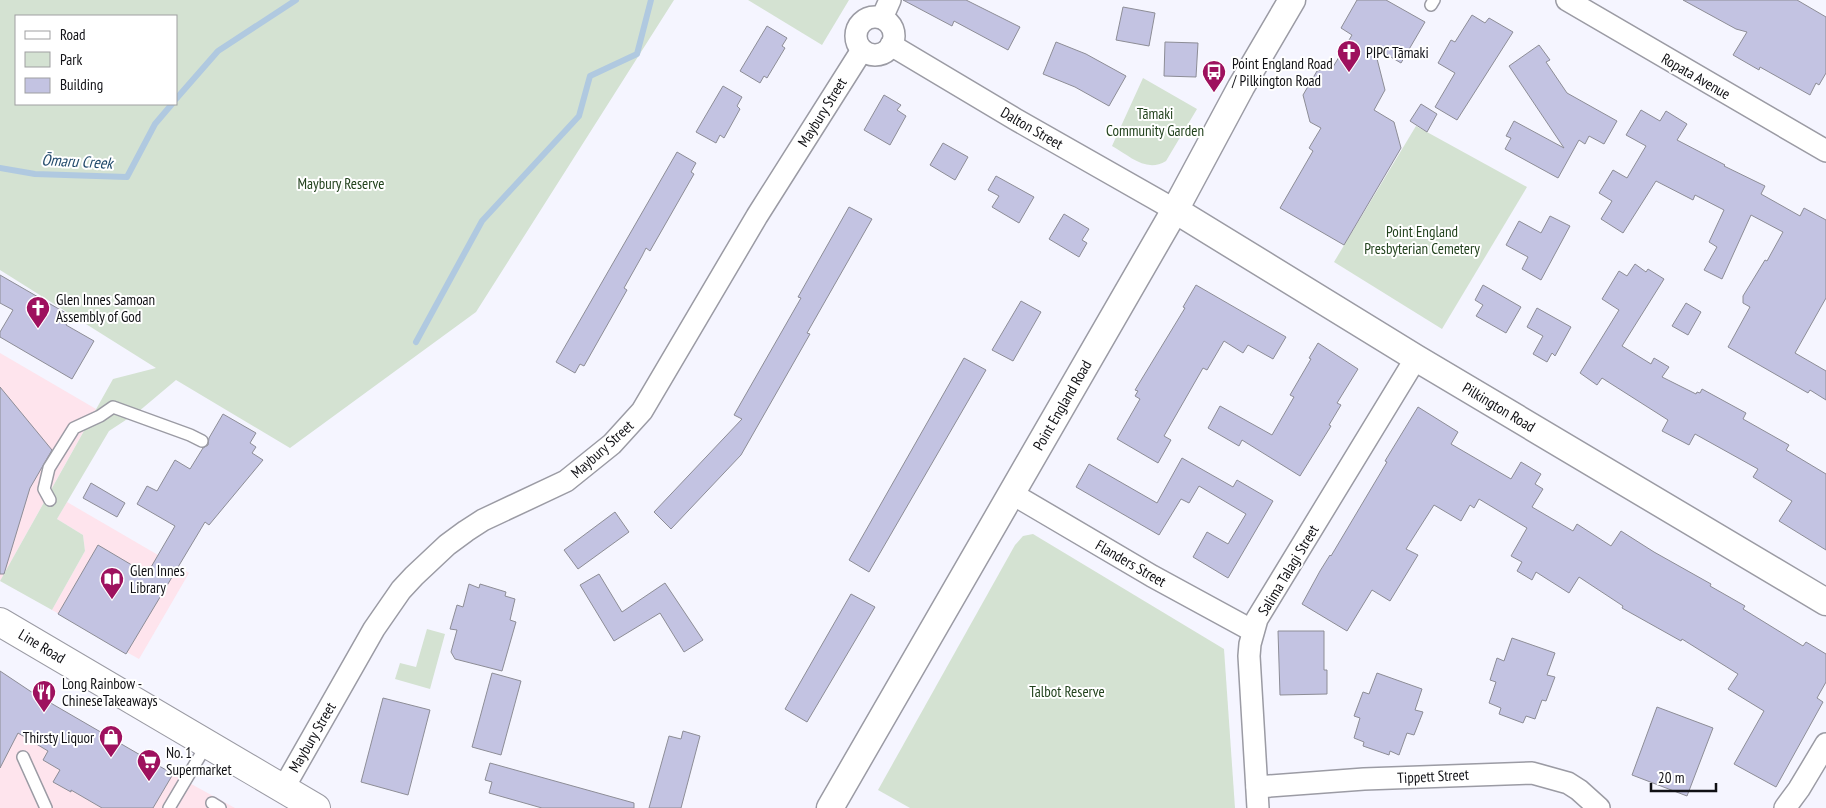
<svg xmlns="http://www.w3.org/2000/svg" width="1826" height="808" viewBox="0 0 1826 808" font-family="'PT Sans Narrow',sans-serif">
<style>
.commercial{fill:#fee4ed}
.green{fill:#d4e2d2;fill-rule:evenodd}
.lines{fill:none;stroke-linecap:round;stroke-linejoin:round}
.stream{stroke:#b0c9e0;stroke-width:6}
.building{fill:#c3c3e2;stroke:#8d8d96}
.service-casing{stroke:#9b9ba4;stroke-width:14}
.minor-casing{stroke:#9b9ba4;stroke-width:24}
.tertiary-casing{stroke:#9b9ba4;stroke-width:29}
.secondary-casing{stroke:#9b9ba4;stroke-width:30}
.service{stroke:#fff;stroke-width:11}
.minor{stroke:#fff;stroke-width:21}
.tertiary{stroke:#fff;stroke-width:26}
.secondary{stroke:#fff;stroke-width:28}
.labels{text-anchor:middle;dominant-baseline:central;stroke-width:4;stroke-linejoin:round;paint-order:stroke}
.poi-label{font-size:15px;fill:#101014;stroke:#fff;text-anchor:start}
.street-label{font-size:15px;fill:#101014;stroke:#fff}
.park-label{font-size:15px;fill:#22421d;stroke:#fff}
.water-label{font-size:16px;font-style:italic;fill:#234b6c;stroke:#fff}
</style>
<rect width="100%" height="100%" fill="#f5f5ff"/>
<!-- commercial -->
<g class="commercial">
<polygon points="0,353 96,409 0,581"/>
<polygon points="67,502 189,573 139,659 52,610 85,551 83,535 57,519"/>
<polygon points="0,674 173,774 235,808 0,808"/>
</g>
<!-- green -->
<g class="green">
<path d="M0 0H674L476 312 290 448 176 380 138 412 109 431 57 519 83 535 85 551 52 610 0 581 113 379 156 368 0 270ZM16 16H176V104H16Z"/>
<polygon points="748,0 849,0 822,45"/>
<path d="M1143 78 1197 109 1166 161C1146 173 1130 156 1112 146Z"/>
<polygon points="1416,126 1527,187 1442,329 1334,262"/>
<polygon points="1033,534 1224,649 1235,808 910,808 878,790 1015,545 1023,536"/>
<polygon points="427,629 445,634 430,689 395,679 400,663 416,667"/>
</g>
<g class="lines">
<!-- stream -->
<g class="stream">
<polyline points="176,99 218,51 296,0"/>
<polyline points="0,168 35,174 127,177 155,124 172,104"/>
<polyline points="416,342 482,221 579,116 590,76 637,54 651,0"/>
</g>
</g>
<!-- building -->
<g class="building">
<polygon points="903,0 966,0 1020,27 1008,50 954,21 952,26"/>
<polygon points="1357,0 1386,0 1425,22 1401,63 1374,47 1385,90 1374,110 1394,122 1401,148 1344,245 1280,208 1313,151 1309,148 1321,128 1310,122 1303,95 1317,71 1333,67 1352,35 1341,28"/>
<polygon points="1683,0 1797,0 1826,17 1826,73 1819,85 1816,83 1810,95 1760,67 1759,70 1733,55 1747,32 1736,29"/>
<polygon points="1123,7 1155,13 1149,46 1116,40"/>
<polygon points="1472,15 1485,23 1489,18 1513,32 1457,120 1435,107 1455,73 1438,63 1451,40 1455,42"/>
<polygon points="767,26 787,38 782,46 785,48 767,78 764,76 760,83 740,71"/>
<polygon points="1056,42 1086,54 1126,76 1109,106 1075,87 1043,74"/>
<polygon points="1165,42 1198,43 1196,77 1164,76"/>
<polygon points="1539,45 1550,60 1546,62 1567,93 1617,121 1604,144 1589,136 1585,144 1579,140 1558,178 1505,149 1511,138 1506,136 1514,121 1564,148 1509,66"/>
<polygon points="723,86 742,97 737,106 740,109 724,138 720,135 716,143 696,132"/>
<polygon points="884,95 901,105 897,110 906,116 890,145 864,130"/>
<polygon points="1421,104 1437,114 1427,132 1410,121"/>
<polygon points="1641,110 1660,121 1666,111 1687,124 1677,140 1725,165 1724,166 1765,186 1761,194 1800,216 1804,208 1826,220 1826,298 1795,353 1826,371 1826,400 1810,390 1808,393 1728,347 1750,307 1743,303 1743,296 1765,260 1767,261 1783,232 1751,215 1722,279 1704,270 1717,247 1709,242 1724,210 1695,195 1693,200 1656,181 1623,233 1601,219 1612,201 1599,193 1613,170 1627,178 1646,146 1626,135"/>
<polygon points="943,143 968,157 955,180 930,165"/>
<polygon points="677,152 696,163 691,172 694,174 650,251 646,248 642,256 624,288 627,290 584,366 580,364 575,373 556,362"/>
<polygon points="996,176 1034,197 1019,223 992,207 999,196 988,190"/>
<polygon points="849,207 872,219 807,333 810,334 741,455 671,529 654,512 742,419 734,415 801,298 798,297"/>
<polygon points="1064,214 1089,229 1082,240 1087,243 1079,257 1049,239"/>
<polygon points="1550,216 1570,226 1541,280 1522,269 1528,257 1506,245 1519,221 1541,233"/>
<polygon points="1635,264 1646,272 1648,269 1664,279 1622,346 1651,364 1654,358 1669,367 1662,377 1696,394 1697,392 1700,393 1702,389 1746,413 1743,419 1789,445 1786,450 1826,474 1826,550 1779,521 1792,501 1753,477 1758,469 1695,434 1689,445 1662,431 1668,420 1602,378 1597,385 1580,373 1619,310 1602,299 1619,271 1627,276"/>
<polygon points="0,275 71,316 66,325 94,341 72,379 0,337 0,332 13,310 0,303"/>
<polygon points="1196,285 1286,337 1273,359 1248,345 1243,353 1224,341 1207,370 1203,368 1164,436 1171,440 1158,463 1117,439 1140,399 1135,396 1138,391 1135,390 1185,308 1183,307"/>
<polygon points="1483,285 1521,307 1506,333 1476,316 1483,305 1475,300"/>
<polygon points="1021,301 1041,312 1013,361 992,350"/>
<polygon points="1686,303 1701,312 1688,335 1672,326"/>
<polygon points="1537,308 1571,327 1555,356 1552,353 1547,362 1533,354 1543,336 1527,327"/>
<polygon points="1318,343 1358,369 1337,403 1341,405 1329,425 1331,426 1300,476 1242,440 1239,446 1208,428 1220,406 1272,435 1294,397 1290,395 1311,359 1309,358"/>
<polygon points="964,358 986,370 869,572 849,560"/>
<polygon points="0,387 52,450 30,488 4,574 0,574"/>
<polygon points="1418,407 1458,432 1451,444 1511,479 1521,462 1541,474 1535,484 1543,489 1532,507 1573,531 1577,524 1611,546 1621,531 1654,552 1711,584 1710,586 1745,606 1743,609 1803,646 1806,642 1826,654 1826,682 1817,698 1823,702 1776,787 1734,764 1764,711 1728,689 1738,674 1682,639 1681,641 1622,608 1623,606 1579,577 1569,593 1536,572 1532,580 1517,571 1522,562 1511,556 1527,528 1479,499 1474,508 1470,505 1461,521 1434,505 1406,549 1418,555 1390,601 1372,590 1347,631 1302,604 1320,571 1330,555 1331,556 1387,462 1385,461"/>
<polygon points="223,414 256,433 250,443 256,447 252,453 263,460 209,525 205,522 126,654 58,614 98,545 147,574 175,526 137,504 147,486 157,491 175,460 190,469 203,448 208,445 209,438"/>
<polygon points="1182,458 1233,487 1237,480 1273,501 1228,578 1193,557 1207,532 1228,544 1246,514 1199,486 1189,503 1181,499 1159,535 1076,487 1089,464 1157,503"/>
<polygon points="91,483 125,503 117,517 83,498"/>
<polygon points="615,512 629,532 578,569 564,550"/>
<polygon points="599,574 622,612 665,583 703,640 684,652 660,613 614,641 580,585"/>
<polygon points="469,584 479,588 480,584 506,592 505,596 515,599 510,620 516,622 502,671 455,659 451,652 457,630 450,629 457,605 463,607"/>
<polygon points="851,594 875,607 807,722 785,709"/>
<polygon points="1278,631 1324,631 1324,670 1327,670 1327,694 1280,695"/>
<polygon points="1512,638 1555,653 1547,675 1555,677 1546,701 1542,700 1535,719 1526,716 1523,723 1499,714 1501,708 1489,703 1496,682 1490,680 1497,658 1504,661"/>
<polygon points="0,671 30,691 173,774 153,808 102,808 71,790 71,792 53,782 60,770 43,760 48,751 18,733 0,768"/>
<polygon points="492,673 521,681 501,755 472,747"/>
<polygon points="1377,673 1422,689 1415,710 1423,712 1414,735 1407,733 1399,755 1390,751 1389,755 1363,746 1364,742 1354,738 1360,718 1354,716 1363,692 1369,694"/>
<polygon points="383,698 430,710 408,795 361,782"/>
<polygon points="1657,707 1713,728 1687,796 1632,775"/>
<polygon points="683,731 700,736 681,808 649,808 669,736 681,739"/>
<polygon points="490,763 634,803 634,808 542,808 489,793 492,782 485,780"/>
</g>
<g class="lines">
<!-- service casing -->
<g class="service-casing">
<g id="service">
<polyline points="1431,5 1434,0"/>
<polyline points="50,500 44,489 49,468 74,428 100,416 113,407 190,435 202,441"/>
<polyline points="23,757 46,808"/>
<polyline points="212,803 220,808"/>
<polyline points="169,808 207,744"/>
</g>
</g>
<!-- minor casing -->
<g class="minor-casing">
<g id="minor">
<polyline points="1567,0 1826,151"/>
<circle cx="875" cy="36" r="19"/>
<polyline points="882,18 890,0"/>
<polyline points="891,45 1015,119 1175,210"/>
<polyline points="1011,493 1152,576 1253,631"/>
<polyline points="1257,787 1364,779 1532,773 1568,783 1579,790 1599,808"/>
<polyline points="283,789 374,629 401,590 414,576 447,545 466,531 483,520 566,481 612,444 642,411 757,216 862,50"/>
<polyline points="1258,808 1249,656 1250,644 1257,619 1416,358"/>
<polyline points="1785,808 1799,789 1826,744"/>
</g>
</g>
<!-- tertiary casing -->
<g class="tertiary-casing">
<g id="tertiary">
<polyline points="1175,210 1416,358 1826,602"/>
<polyline points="830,808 1175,210 1241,87 1292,0"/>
</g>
</g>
<!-- secondary casing -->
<g class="secondary-casing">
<polyline id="secondary" points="0,622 316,808"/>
</g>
<!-- service -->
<use href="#service" class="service"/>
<!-- minor -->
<use href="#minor" class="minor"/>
<!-- tertiary -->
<use href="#tertiary" class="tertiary"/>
<!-- secondary -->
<use href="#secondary" class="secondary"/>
</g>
<!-- icons -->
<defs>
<g id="church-pin" transform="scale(1.25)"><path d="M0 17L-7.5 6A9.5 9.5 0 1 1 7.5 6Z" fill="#9e115e" stroke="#fff"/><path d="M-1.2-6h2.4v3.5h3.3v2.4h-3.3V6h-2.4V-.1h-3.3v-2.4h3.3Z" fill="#fff"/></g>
<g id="bus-pin" transform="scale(1.25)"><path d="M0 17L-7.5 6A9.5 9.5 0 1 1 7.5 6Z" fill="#9e115e" stroke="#fff"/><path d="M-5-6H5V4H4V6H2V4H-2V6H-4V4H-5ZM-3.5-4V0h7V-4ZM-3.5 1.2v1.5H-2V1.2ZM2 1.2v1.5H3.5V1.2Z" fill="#fff"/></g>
<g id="library-pin" transform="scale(1.25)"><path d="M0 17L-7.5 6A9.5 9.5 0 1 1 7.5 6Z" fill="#9e115e" stroke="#fff"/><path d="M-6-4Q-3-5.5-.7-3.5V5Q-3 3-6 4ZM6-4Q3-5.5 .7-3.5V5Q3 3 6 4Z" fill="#fff"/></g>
<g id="restaurant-pin" transform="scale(1.25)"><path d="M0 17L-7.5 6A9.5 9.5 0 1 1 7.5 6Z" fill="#9e115e" stroke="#fff"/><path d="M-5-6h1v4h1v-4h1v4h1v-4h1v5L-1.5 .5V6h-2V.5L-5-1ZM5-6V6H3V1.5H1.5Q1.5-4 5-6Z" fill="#fff"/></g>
<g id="shop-pin" transform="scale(1.25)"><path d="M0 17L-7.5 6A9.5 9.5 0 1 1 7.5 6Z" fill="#9e115e" stroke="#fff"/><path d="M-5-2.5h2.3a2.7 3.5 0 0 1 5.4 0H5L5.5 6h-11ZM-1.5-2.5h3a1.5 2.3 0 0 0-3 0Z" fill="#fff"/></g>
<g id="supermarket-pin" transform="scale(1.25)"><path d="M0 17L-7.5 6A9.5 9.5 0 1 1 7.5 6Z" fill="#9e115e" stroke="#fff"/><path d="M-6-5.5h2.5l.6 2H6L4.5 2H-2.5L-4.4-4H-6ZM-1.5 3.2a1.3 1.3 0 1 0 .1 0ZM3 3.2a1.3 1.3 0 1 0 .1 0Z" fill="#fff"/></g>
</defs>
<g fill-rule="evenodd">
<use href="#church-pin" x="1349" y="52"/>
<use href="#bus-pin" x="1214" y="72"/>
<use href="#church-pin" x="38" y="308"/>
<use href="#library-pin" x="112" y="579"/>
<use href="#restaurant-pin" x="44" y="692"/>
<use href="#shop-pin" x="111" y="737"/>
<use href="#supermarket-pin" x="149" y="761"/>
</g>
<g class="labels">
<!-- poi labels -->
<g class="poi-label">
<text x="1366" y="52">PIPC Tāmaki</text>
<text x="1232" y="63">Point England Road<tspan x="1232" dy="17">/ Pilkington Road</tspan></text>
<text x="56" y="299">Glen Innes Samoan<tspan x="56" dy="17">Assembly of God</tspan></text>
<text x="130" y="570">Glen Innes<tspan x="130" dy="17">Library</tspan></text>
<text x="62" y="683">Long Rainbow -<tspan x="62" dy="17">ChineseTakeaways</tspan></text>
<text x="94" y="737" text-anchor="end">Thirsty Liquor</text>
<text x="166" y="752">No. 1<tspan x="166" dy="17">Supermarket</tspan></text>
</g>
<!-- street labels -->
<g class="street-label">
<text transform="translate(1696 76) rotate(30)">Ropata Avenue</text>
<text transform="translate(822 112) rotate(-58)">Maybury Street</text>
<text transform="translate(1032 128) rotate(30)">Dalton Street</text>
<text transform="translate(1062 405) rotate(-60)">Point England Road</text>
<text transform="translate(1499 407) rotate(31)">Pilkington Road</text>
<text transform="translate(602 449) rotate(-42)">Maybury Street</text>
<text transform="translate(1131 563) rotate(30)">Flanders Street</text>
<text transform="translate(1288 570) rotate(-59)">Salima Talagi Street</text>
<text transform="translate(42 646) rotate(31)">Line Road</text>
<text transform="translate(312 737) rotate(-60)">Maybury Street</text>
<text transform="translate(1433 776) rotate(-3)">Tippett Street</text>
</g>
<!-- park labels -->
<g class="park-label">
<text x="1155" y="113">Tāmaki<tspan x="1155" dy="17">Community Garden</tspan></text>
<text x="341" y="183">Maybury Reserve</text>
<text x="1422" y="231">Point England<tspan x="1422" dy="17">Presbyterian Cemetery</tspan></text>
<text x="1067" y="691">Talbot Reserve</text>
</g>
<!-- water labels -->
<g class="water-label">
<text transform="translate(77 161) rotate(3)">Ōmaru Creek</text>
</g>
</g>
<!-- legend -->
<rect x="15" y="15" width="162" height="90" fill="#ffffff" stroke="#9f9fa1"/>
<rect x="25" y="31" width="25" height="8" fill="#ffffff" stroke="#9f9fa1"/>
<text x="60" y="40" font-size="15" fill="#101014">Road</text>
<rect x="25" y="52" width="25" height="15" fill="#d4e2d2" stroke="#9f9fa1"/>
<text x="60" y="65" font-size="15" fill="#101014">Park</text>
<rect x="25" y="78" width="25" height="15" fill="#c3c3e2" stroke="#9f9fa1"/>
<text x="60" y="90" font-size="15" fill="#101014">Building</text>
<!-- scale -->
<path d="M1651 783v8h65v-8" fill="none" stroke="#101014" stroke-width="2.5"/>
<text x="1658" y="783" font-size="15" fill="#101014" stroke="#ffffff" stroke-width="4" paint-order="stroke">20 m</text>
</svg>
